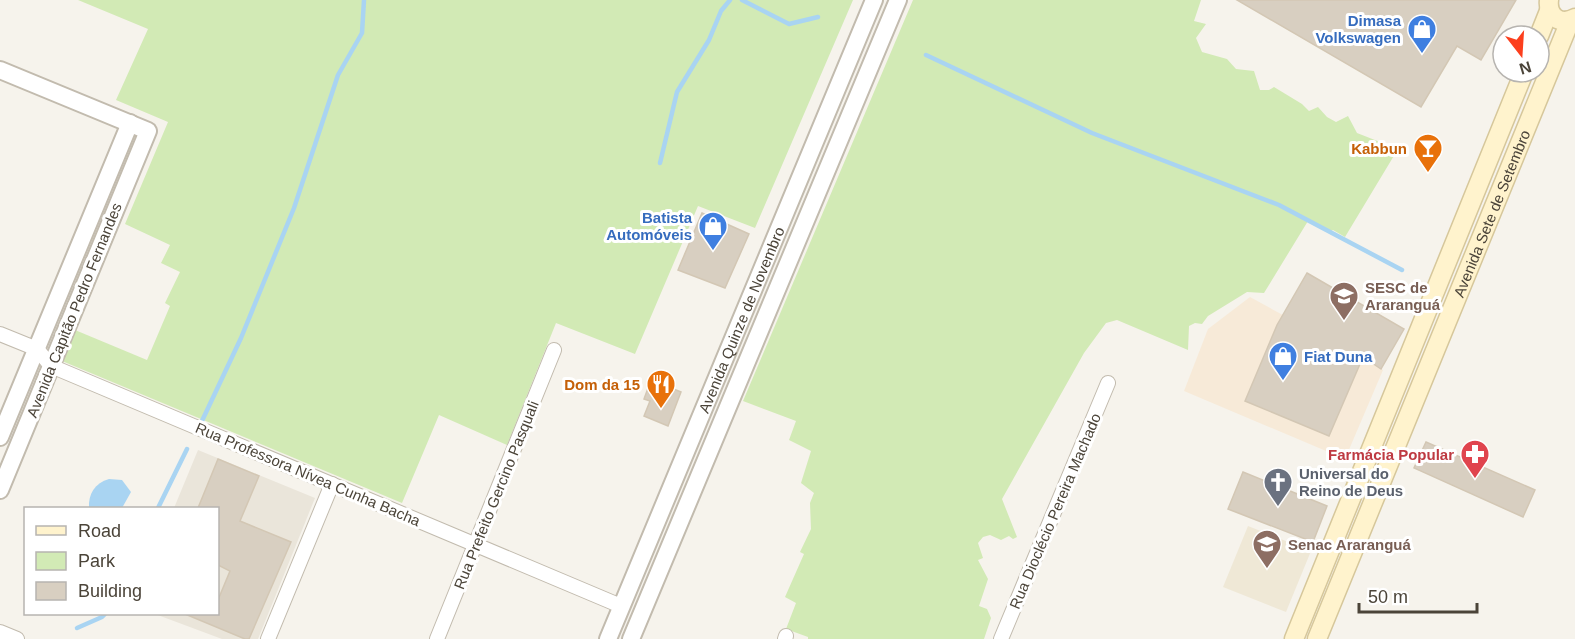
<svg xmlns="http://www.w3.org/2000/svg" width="1575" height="639" viewBox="0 0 1575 639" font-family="Arial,sans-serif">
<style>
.residential{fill:#eae5da}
.commercial{fill:#f7ead8}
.education{fill:#efe8d6}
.green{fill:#d2eab5}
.water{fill:#a9d4f2}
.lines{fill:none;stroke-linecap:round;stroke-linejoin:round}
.stream{stroke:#a9d4f2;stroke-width:4.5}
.building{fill:#d8cfc1;stroke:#d3c7b4;stroke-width:1.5}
.minor-casing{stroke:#c2bbae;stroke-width:16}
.tertiary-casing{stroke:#c2bbae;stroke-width:20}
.secondary-casing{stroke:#d6c79b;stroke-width:21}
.minor{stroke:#fff;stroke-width:14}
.tertiary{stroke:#fff;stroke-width:16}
.secondary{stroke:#fff3cd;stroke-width:18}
.labels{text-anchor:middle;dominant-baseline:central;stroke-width:6;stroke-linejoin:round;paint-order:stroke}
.shop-label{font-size:15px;font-weight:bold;fill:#366cbe;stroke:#fff;text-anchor:end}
.food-label{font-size:15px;font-weight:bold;fill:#c56008;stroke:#fff;text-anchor:end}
.street-label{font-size:15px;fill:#4b4439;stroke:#fff}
.education-label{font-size:15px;font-weight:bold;fill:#785e54;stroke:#fff;text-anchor:start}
.health-label{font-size:15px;font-weight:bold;fill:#be3a42;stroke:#fff;text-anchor:end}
.worship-label{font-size:15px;font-weight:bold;fill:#5b616d;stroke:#fff;text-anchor:start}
</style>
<rect width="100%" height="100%" fill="#f6f3ec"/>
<!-- residential -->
<polygon class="residential" points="198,450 315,498 258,639 222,639 155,614 218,614 218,508 174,508"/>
<!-- commercial -->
<polygon class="commercial" points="1250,297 1383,370 1345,459 1184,391 1208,329"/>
<!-- education -->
<polygon class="education" points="1248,526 1311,551 1286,612 1223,587"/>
<!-- green -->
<g class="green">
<polygon points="78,0 853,0 755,228 698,206 635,354 556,323 507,445 439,415 402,503 62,361 75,330 147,360 170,306 165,303 180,272 161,263 170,245 125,224 168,122 116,100 148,29"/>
<polygon points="913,0 1201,0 1194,21 1206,24 1196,38 1202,52 1227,59 1236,69 1254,71 1260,90 1269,90 1274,87 1302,104 1309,111 1318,107 1327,117 1336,122 1348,116 1357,133 1380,142 1395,154 1345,237 1333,230 1329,232 1308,221 1264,293 1247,292 1208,316 1202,324 1195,323 1189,326 1188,350 1117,320 1106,323 1084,353 1002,499 1017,537 1013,539 1009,536 1001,540 990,535 983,537 978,543 983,558 978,560 988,579 979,606 987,609 991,618 984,639 808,639 808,637 786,629 796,603 785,597 804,554 800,552 811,529 810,503 814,493 801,483 811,451 789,440 796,421 743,401"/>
</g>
<!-- water -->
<path class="water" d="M109 479 122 480 131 492 122 508H89C88 494 95 483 109 479Z"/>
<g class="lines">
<!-- stream -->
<g class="stream">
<polyline points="742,0 789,24 818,17"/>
<polyline points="926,55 1092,133 1279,205 1402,270"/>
<polyline points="660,163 677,92 709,40 721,11 730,0"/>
<polyline points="201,423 241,338 294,208 338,75 362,33 364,0"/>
<polyline points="158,508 187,449"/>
<polyline points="77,628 102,617 105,614"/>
</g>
</g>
<!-- building -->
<g class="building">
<polygon points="1237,0 1516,0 1481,60 1457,46 1421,107"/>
<polygon points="702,213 749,234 725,288 678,270"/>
<polygon points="1307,273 1404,329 1381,369 1363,357 1329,436 1245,401 1277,325"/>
<polygon points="651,380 681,392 668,426 644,416 650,401 644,399"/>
<polygon points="1426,442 1535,490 1523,517 1414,468"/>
<polygon points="218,459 259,476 240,521 291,542 249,639 245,639 185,614 218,614 218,600 230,571 218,565 218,508 198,508"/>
<polygon points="1243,472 1327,506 1313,542 1228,509"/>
</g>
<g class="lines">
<!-- minor casing -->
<g class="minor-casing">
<g id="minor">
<polyline points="0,334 37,349 51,366 621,606"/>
<polyline points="0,632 17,639"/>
<polyline points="268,639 332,484"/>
<polyline points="437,639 554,350"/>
<polyline points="785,639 786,636"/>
<polyline points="1001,639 1108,383"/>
</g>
</g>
<!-- tertiary casing -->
<g class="tertiary-casing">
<g id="tertiary">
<polyline points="0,70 148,131 0,490"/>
<polyline points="0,437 130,123"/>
<path id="s1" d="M608 639 874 0"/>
<polyline points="631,639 898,0"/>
</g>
</g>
<!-- secondary casing -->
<g class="secondary-casing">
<g id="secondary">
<path d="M1549 0C1547 16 1560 26 1575 18"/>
<polyline points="1539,36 1549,11"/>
<polyline points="1294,639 1524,72"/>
<path id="s2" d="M1317 639 1570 21"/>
</g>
</g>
<!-- minor -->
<use href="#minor" class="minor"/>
<!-- tertiary -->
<use href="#tertiary" class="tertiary"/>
<!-- secondary -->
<use href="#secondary" class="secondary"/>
</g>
<!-- icons -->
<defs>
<g id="shop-pin" transform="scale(1.5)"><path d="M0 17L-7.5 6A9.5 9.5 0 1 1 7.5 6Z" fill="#3f7fe0" stroke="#fff"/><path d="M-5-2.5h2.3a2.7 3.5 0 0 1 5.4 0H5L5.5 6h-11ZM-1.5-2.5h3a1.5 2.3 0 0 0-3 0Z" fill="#fff"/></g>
<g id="bar-pin" transform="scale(1.5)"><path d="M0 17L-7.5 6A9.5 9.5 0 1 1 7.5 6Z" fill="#e8710a" stroke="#fff"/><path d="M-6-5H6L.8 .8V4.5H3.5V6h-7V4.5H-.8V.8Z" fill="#fff"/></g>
<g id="university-pin" transform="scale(1.5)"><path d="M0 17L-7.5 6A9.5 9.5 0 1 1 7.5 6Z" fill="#8d6e63" stroke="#fff"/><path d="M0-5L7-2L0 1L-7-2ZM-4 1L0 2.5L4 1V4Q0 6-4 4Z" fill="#fff"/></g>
<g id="restaurant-pin" transform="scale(1.5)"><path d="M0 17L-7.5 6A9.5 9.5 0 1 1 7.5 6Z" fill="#e8710a" stroke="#fff"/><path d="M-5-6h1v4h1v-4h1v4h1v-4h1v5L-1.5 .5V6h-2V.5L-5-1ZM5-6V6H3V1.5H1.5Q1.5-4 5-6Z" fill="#fff"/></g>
<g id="pharmacy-pin" transform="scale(1.5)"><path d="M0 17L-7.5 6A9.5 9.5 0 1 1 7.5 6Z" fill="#e0444e" stroke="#fff"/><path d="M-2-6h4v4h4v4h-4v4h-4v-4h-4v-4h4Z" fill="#fff"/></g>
<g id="church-pin" transform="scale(1.5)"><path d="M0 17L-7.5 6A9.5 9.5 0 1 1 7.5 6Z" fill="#6b7280" stroke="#fff"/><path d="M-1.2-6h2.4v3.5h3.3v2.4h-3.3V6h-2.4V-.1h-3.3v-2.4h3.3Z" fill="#fff"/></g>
</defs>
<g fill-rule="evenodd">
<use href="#shop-pin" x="1422" y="29"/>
<use href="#bar-pin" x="1428" y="148"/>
<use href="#shop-pin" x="713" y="226"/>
<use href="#university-pin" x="1344" y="296"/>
<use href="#shop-pin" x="1283" y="356"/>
<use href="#restaurant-pin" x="661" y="384"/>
<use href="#pharmacy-pin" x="1475" y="454"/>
<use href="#church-pin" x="1278" y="482"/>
<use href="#university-pin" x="1267" y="544"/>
</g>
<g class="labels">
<!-- shop labels -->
<g class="shop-label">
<text x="1401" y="20">Dimasa<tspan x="1401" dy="17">Volkswagen</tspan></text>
<text x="692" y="217">Batista<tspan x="692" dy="17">Automóveis</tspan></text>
<text x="1304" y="356" text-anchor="start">Fiat Duna</text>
</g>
<!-- food labels -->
<g class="food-label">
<text x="1407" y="148">Kabbun</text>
<text x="640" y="384">Dom da 15</text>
</g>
<!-- street labels -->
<g class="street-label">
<text stroke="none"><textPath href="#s2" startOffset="460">Avenida Sete de Setembro</textPath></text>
<text transform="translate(74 310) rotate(-68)">Avenida Capitão Pedro Fernandes</text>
<text stroke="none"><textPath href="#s1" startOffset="346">Avenida Quinze de Novembro</textPath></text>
<text transform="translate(308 474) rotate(23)">Rua Professora Nívea Cunha Bacha</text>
<text transform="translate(496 495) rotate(-68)">Rua Prefeito Gercino Pasquali</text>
<text transform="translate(1055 511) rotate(-67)">Rua Dioclécio Pereira Machado</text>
</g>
<!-- education labels -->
<g class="education-label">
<text x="1365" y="287">SESC de<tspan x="1365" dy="17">Araranguá</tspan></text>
<text x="1288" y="544">Senac Araranguá</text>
</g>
<!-- health labels -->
<g class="health-label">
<text x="1454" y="454">Farmácia Popular</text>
</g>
<!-- worship labels -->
<g class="worship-label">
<text x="1299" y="473">Universal do<tspan x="1299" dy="17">Reino de Deus</tspan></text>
</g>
</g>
<!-- legend -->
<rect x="24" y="507" width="195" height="108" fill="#ffffff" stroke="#b7b4b0" stroke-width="1.5"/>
<rect x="36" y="526" width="30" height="9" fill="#fff3cd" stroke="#b7b4b0" stroke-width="1.5"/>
<text x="78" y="537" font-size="18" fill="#4b4439">Road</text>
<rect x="36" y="552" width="30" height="18" fill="#d2eab5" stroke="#b7b4b0" stroke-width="1.5"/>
<text x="78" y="567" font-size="18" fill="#4b4439">Park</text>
<rect x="36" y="582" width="30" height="18" fill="#d8cfc1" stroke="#b7b4b0" stroke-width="1.5"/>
<text x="78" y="597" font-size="18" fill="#4b4439">Building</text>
<!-- north arrow -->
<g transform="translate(1521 54) rotate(163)"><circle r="28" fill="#ffffff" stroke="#b7b4b0" stroke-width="1.5"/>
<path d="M0-4.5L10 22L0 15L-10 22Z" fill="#fc3f1d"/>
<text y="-9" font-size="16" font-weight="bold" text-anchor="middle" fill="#4b4439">N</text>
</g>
<!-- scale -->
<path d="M1359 603v9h118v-9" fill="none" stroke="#4b4439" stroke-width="3"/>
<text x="1368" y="603" font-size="18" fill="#4b4439" stroke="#ffffff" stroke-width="4.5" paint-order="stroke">50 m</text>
</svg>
